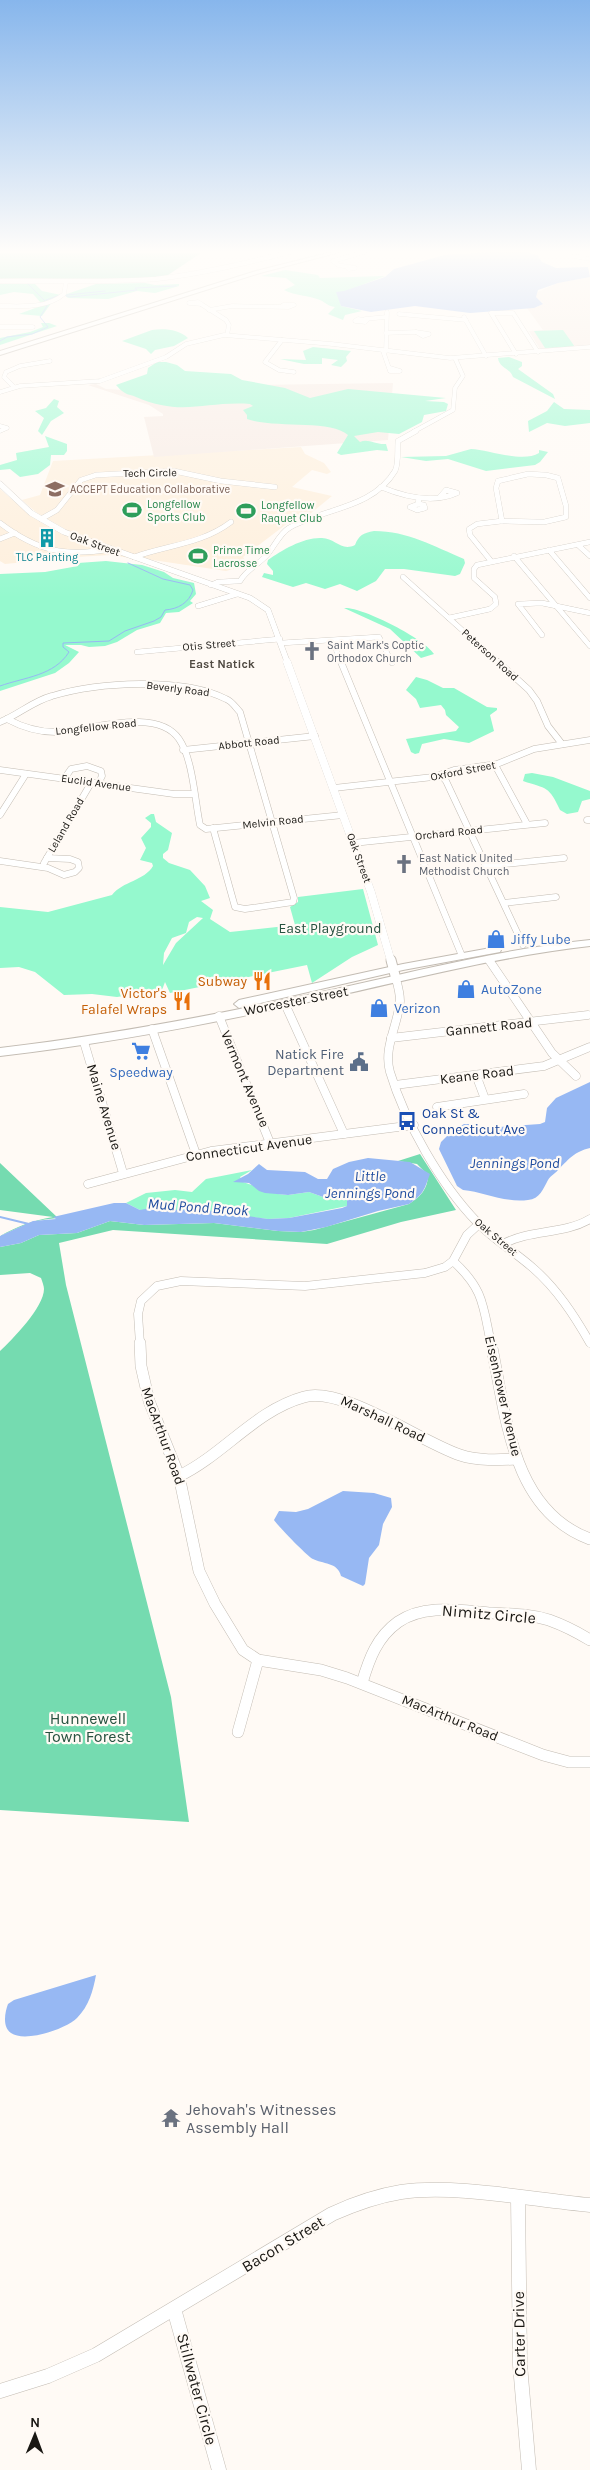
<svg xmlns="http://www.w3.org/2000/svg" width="590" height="2470" viewBox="0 0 590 2470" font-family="Karla,sans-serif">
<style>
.commercial{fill:#feefdc}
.education{fill:#f7eae3}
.green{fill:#95f9ce;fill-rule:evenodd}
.forest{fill:#75dbb0}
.water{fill:#97b8f3}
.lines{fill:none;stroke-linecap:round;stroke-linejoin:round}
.stream-far1{stroke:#97b8f3;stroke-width:1}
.stream{stroke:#97b8f3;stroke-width:2}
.minor-far5-casing{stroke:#c3bcb3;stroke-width:4.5}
.minor-far4-casing{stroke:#c3bcb3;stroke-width:5.5}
.minor-far3-casing{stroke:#c3bcb3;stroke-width:7}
.minor-far2-casing{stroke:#c3bcb3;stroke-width:9}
.minor-far1-casing{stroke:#c3bcb3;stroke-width:12}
.minor-casing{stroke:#c3bcb3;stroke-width:15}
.major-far3-casing{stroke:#c3bcb3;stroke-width:5}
.major-far2-casing{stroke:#c3bcb3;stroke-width:6}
.major-far1-casing{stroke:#c3bcb3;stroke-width:8}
.major-casing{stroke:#c3bcb3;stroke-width:11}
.highway-casing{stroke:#c3bcb3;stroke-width:2}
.minor-far5{stroke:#fff;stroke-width:4}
.minor-far4{stroke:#fff;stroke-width:5}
.minor-far3{stroke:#fff;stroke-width:6}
.minor-far2{stroke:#fff;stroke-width:8}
.minor-far1{stroke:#fff;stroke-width:11}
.minor{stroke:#fff;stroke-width:14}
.major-far3{stroke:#fff;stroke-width:4.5}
.major-far2{stroke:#fff;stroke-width:5.5}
.major-far1{stroke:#fff;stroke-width:8}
.major{stroke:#fff;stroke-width:9}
.highway{fill:#fff;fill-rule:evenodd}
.labels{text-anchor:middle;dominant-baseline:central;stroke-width:4.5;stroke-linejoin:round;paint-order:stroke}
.far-street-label{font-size:11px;fill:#191713;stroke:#fffaf5}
.far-education-label{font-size:11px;fill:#785e54;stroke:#fffaf5;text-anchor:start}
.far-leisure-label{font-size:11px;fill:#27864d;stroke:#fffaf5;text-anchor:start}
.far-culture-label{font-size:11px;fill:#0d838f;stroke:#fffaf5}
.far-worship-label{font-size:11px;fill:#5b616d;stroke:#fffaf5;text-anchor:start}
.far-neighbourhood-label{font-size:12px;font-weight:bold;fill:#504a42;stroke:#fffaf5}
.park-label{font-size:14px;fill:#275240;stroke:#fffaf5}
.shop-label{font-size:14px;fill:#366cbe;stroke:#fffaf5;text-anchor:start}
.food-label{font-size:14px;fill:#c56008;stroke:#fffaf5;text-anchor:end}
.street-label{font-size:14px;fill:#191713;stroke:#fffaf5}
.service-label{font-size:14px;fill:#4e5e75;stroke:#fffaf5;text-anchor:end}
.transit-label{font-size:14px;fill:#164399;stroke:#fffaf5;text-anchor:start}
.water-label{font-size:15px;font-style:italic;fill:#1f4c9f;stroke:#fffaf5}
.near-street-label{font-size:16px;fill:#191713;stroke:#fffaf5}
.near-park-label{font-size:16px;fill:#275240;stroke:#fffaf5}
.near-worship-label{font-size:16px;fill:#5b616d;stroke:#fffaf5;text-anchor:start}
</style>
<rect width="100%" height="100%" fill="#fffaf5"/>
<!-- commercial -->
<g class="commercial">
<polygon points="301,447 305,454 324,463 331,472 327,474 312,470 292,487 332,496 310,514 293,519 243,557 246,562 243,566 226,571 146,559 72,533 38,514 22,500 40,495 53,461"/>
<polygon points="0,489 31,516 46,525 73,538 130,558 110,555 76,557 5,564 0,561"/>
</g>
<!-- education -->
<g class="education">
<polygon points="590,277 590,346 541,351 529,331 543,330 527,308 537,307 543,303 536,297 536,293 558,283"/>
<polygon points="393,383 388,440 154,457 144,417 163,416 163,414 149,405 88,385 96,384 106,389 141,391 245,385"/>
</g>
<!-- green -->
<g class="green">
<path d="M285 270 318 275 320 278 385 276 344 292H338L341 306 362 311 345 315 343 320 328 314 335 307C328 306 326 303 320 300 308 295 296 296 284 290L295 285 286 278 261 276Z"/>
<polygon points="145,283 155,285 179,284 179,286 155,293 137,291 108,299 68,298 64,295 96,284"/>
<polygon points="0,284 35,284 42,291 61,295 52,302 42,316 19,314 38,307 41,303 33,294 14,292 0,295"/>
<polygon points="41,323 49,323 57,326 0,345 0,338 30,332 43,327"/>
<path d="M152 330C163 328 179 329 188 338L174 346 155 350 151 354 146 349 122 341Z"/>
<polygon points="563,330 575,347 545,348 534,331"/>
<polygon points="313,347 351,351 346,357 347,361 341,367 331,365 338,360 322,358 322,364 304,364 280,359 306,360 303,351"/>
<path d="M509 357 522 362V366L518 369 553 394 555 399 513 377C510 368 499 368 498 358Z"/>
<path d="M166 362 177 365 185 371 231 374 242 380 285 388 310 398 348 389 446 398 425 401 444 402 448 404 446 411 424 415 422 422 399 434 378 432 354 436 360 442C368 438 376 445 386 444L388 451 377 450 341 455 337 453 348 435C330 419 274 429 247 419V415L243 410 253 406 250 404C204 401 182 417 136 397 132 395 128 395 125 393 121 391 119 388 116 385L147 374 148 368 157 362Z"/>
<polygon points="54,399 59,401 57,407 64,413 51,421 42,435 38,431 44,418 35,411 46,408"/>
<polygon points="554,402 564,409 590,410 590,423 565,426 547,423 529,432 528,421 547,411"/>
<polygon points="45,436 67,444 67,451 64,455 51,455 50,465 38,474 20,477 10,469 0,470 0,465 17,460 16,453 49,447"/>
<path d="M471 449C489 450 523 463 539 453V450L548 452 540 462 535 465 486 471 448 459 426 461 401 457 446 456Z"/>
<path d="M374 531C408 531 433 546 464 559L465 563 460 574 455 576 404 569H385L376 581 357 591 340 584 325 589 306 583 293 587 262 577 264 573 273 575V571L267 564 268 560C282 550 304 537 322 538 335 538 341 552 355 545 359 535 363 533 374 531Z"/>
<polygon points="106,561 142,565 164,572 173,578 194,583 196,594 190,601 193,603 179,612 166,613 160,623 137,630 117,642 105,646 89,647 81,645 65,645 79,652 69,663 55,673 0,691 0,574 45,572 78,566 78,563"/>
<path d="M344 608C363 607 425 639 434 654L421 658 390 629Z"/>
<polygon points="416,677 427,680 443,688 454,688 487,707 497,708 497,710 490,715 494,731 469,743 444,739 422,744 419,753 415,754 411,752 406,739 456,731 459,727 446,715 445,710 441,705 420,708 416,699 406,690"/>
<path d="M532 773 553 777 590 791V799L582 801 578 812 567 814 560 810C549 786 547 789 523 781L525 774Z"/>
<path d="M151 814H154L156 822 172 833 168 850 163 854V858L169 863 190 870 205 886 210 898 201 901 213 910 210 919 230 932 295 925 290 907 298 902V897L363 889 378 945 352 957 312 983 307 965 170 993 165 982 162 990 117 997 92 994 64 995 35 972 19 967 0 968V907L48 912 112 895C123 881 144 881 153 866L152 863 140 860 146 848 141 838 151 827V823L145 818ZM197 917 203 918 176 943 163 965 164 953 172 938 186 933 189 922Z"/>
<polygon points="252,1170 240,1177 243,1182 278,1194 288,1195 309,1192 326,1198 347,1200 347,1206 289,1218 268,1219 189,1210 169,1210 157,1205 156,1202 150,1205 146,1211 140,1210 126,1203 146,1193 175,1190 192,1192 206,1179"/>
</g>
<!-- forest -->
<g class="forest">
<polygon points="0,253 201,253 165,277 134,280 0,280"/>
<path d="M420 1154 456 1210 401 1222 327 1244 113 1230 59 1243 66 1285 171 1697 189 1822 0 1810V1351C12 1340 44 1307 44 1289 44 1286 42 1281 41 1278L30 1273 0 1275V1247L21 1243 39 1235 77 1233 110 1221 144 1225 214 1223 278 1231 301 1232 314 1230 409 1204C420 1197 428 1189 428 1175L417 1164 398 1161Z"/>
<path d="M0 1163 58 1218C31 1220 24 1226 0 1236 18 1226 31 1221 53 1217L0 1210Z"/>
</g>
<!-- water -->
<g class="water">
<polygon points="492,252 527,252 537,255 542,262 556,268 588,267 590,277 558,283 538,290 536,297 543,304 534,308 470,313 415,306 371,312 341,306 336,292 344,291 385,277 394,269 445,255"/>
<path d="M590 1082V1148C574 1152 570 1158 559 1169 556 1173 551 1175 548 1180 543 1189 540 1199 528 1200 505 1203 484 1192 463 1190L457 1186 439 1149 441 1142 451 1132 464 1124H474L484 1128 540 1124 545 1122 547 1108 556 1098Z"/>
<path d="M368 1158 410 1162 430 1174C424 1190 424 1194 409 1204L378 1211 326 1227 301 1232 278 1231 214 1223 144 1225 110 1221 77 1233 39 1235 21 1243 0 1247V1236L33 1221 56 1219 53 1217 114 1203H126L140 1210 150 1208 148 1202 150 1197 156 1199 158 1205 169 1210 200 1209 268 1219 289 1218 342 1208 347 1206V1200L326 1198 309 1192 288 1195 265 1193 259 1191 249 1183 233 1182 248 1174 259 1164 267 1170 305 1172 318 1179H327L333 1169 349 1162Z"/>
<path d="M343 1491 374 1493 391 1498 392 1507 383 1524 379 1545 369 1558 365 1584 363 1586 341 1576C338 1562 322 1564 313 1559 308 1557 277 1525 274 1520L279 1511 296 1512 308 1509Z"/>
<path d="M96 1975C93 1991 89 2006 77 2018 66 2029 25 2043 11 2033 2 2027 5 2012 8 2004L14 2000Z"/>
</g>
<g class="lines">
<!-- stream-far1 -->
<g class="stream-far1">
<polyline points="64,295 70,297 137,290 135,288 176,286"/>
<polyline points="67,295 105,291"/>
<polyline points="46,300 60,295"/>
<polyline points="0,341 7,337 32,334 48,327 40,317 47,306 46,302 28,284"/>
<path d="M0 686C25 677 54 676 69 652L63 647V643L109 641 125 631 154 621 161 617 165 610C178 609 189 603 193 590L190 585 163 579 128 563"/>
</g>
<!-- stream -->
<polyline class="stream" points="0,1217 29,1224"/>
<!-- minor-far5 casing -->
<g class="minor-far5-casing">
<g id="minor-far5">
<polyline points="574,256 590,259"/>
<polyline points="347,267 349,269 355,268 338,265 333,261 364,252"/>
<polygon points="198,302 201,304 189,303"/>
<polyline points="201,304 226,320 229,325 227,335"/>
<path d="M0 306C22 306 46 309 64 294L66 282"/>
<polyline points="209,310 232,306 289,307 294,305 283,305"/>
<polyline points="399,314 466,320"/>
<polyline points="464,317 486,356"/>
<polygon points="358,319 367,320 365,322 355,321"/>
<polyline points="365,319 386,317"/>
<polyline points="0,327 33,327"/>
<polygon points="416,332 429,334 423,336"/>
<polyline points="386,333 416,332"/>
<polyline points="282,340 265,362 279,370 294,372 286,371"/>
<polyline points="383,351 390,371 400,371 390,368"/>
<polyline points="386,351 387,312"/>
<polyline points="516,354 491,313 513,313 538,352"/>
<polyline points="14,387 4,377 6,372 20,366 50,361"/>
<polyline points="0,392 20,386 100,381 166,357 186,344 224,335 332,344 450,358 590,347"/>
<polyline points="0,426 7,428 0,431"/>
<polyline points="413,432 453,410 455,388 463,376 455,358"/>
</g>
</g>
<!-- minor-far4 casing -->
<g class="minor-far4-casing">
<g id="minor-far4">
<polygon points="528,474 546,475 558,478 566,506 566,517 544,522 502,521 496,488 498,481"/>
<path d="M381 487C405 497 433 504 457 493L446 490 440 497"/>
<polygon points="418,504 424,505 425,508 417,510 410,507"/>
<polyline points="418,504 419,498"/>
<polyline points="41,519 57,510 81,480 96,475 174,471 221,481 275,487"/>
<path d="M0 523C37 551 65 557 111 549"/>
<polyline points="0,539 15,533"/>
<polyline points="578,545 590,556"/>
<polyline points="549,550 590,598"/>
<polyline points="514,556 590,646"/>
<path d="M134 557C168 545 202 544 231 522"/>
<polyline points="491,561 470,535 469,529 477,524 502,521"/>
<polyline points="403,577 500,664"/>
<path d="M211 585 218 582 240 581C247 569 258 565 267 555 274 547 280 533 289 528 324 508 372 509 395 471 399 464 397 449 398 441L416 431"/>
<polyline points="198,606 237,594"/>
<polyline points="449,618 490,609 496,604 495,597 474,578 474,569 477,565 590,542"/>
<polyline points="542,635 518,604 542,603 590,613"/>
<polyline points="333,642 342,664"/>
<polyline points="281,643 379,637 392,663"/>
<polyline points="137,652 280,639"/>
</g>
</g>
<!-- minor-far3 casing -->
<g class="minor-far3-casing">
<g id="minor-far3">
<polyline points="341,662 462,956"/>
<polyline points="498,662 529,690 537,701 548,726 562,744"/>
<path d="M7 719C22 727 38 732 55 732 88 731 156 706 179 739 193 759 195 802 200 825L206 829 343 815"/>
<path d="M0 722C18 715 33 701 52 696 98 682 183 677 226 699 232 701 236 708 240 712L294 898 293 902 245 909 235 907 213 828"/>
<polyline points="183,750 315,736"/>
<polyline points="495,765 527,824"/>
<polyline points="0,770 174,794 193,794"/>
<polyline points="441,775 446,781 523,945"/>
<polyline points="64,779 71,769 87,766 101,771 102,776 98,784"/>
<polyline points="334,788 433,777 454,770 497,764 534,749 590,740"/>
<polyline points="0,815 26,774"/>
<polyline points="587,820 590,820"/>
<polyline points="353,843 545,823"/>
<polyline points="0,861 48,868 64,875 75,872 79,868 78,862 70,859 47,858"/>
<polyline points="44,863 91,783"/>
<polyline points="486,866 564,858"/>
<polyline points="504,903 556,897"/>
</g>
</g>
<!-- minor-far2 casing -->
<g class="minor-far2-casing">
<g id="minor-far2">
<polyline points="489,960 552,1053 576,1076"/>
<path d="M396 979C398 986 400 994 400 1001 398 1025 383 1048 390 1072 405 1122 441 1185 477 1222 494 1240 515 1252 533 1268 557 1289 574 1315 590 1343"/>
<polyline points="285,1004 344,1134"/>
<polyline points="219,1016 270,1143"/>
<polyline points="152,1029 196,1154"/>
<polyline points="391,1038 588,1015"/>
<polyline points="84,1042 123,1173"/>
<polyline points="476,1075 485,1099"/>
<polyline points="395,1085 544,1066 590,1047"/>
<polyline points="437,1107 524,1094"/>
<polyline points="88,1184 211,1151 414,1125"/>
<path d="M503 1244C531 1229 563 1235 590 1219"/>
<path d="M453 1261C484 1289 483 1306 491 1344"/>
<polyline points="140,1344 138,1314 141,1301 157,1286 181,1281 305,1286 425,1273 445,1267 453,1261 467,1235 479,1224"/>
</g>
</g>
<!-- minor-far1 casing -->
<g class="minor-far1-casing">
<g id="minor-far1">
<polyline points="140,1343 141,1366 149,1401 179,1476 199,1571 215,1604 243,1650 258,1660 321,1670 347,1678 543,1755 569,1762 590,1762"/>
<path d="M491 1343C506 1414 511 1510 590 1539"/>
<path d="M179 1476C223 1455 256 1410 304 1397 343 1386 421 1442 460 1455 478 1461 498 1460 517 1459"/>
<path d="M362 1683C369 1659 377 1637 398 1622 425 1603 462 1611 492 1613 511 1614 530 1614 549 1620 563 1625 577 1632 590 1640"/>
<polyline points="238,1732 258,1660"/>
</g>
</g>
<!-- minor casing -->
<g class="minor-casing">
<g id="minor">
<polyline points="518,2198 520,2365 529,2470"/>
<polyline points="174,2309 219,2470"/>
<path d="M0 2391 48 2376 96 2355 332 2214C354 2204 376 2196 401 2192 456 2184 533 2200 590 2205"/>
</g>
</g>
<!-- major-far3 casing -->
<g class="major-far3-casing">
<path id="major-far3" d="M0 281C52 280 104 283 156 279 201 274 246 263 290 252"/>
</g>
<!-- major-far2 casing -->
<g class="major-far2-casing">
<polyline id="major-far2" points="0,484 31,513 64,532 250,598 268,610 288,664"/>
</g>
<!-- major-far1 casing -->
<g class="major-far1-casing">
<polyline id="major-far1" points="287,662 371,892 391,961"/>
</g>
<!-- major casing -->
<g class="major-casing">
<polyline id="major" points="391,960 396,979"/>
</g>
<!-- highway casing -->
<g class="highway-casing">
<g id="highway">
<polygon points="332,252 340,252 260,273 0,355 0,351 256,271"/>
<path d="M590 940V946C502 956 417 978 331 997 221 1022 112 1043 0 1056V1048C111 1035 221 1014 331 990 417 971 502 949 590 940Z"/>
<polygon points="496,947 501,950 500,952 403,970 239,1008 234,1004 239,1000 403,964"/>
</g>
</g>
<!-- minor-far5 -->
<use href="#minor-far5" class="minor-far5"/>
<!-- minor-far4 -->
<use href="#minor-far4" class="minor-far4"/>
<!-- minor-far3 -->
<use href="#minor-far3" class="minor-far3"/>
<!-- minor-far2 -->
<use href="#minor-far2" class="minor-far2"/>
<!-- minor-far1 -->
<use href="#minor-far1" class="minor-far1"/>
<!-- minor -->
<use href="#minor" class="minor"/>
<!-- major-far3 -->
<use href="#major-far3" class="major-far3"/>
<!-- major-far2 -->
<use href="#major-far2" class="major-far2"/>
<!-- major-far1 -->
<use href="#major-far1" class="major-far1"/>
<!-- major -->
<use href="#major" class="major"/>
<!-- highway -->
<use href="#highway" class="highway"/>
</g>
<!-- sky -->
<linearGradient id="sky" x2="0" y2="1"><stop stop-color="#87b6ec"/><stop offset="0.42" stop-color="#fffdfa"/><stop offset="1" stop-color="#fffdfa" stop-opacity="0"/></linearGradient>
<rect width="590" height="598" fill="url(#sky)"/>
<!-- icons -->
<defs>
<g id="school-bare" transform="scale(1.5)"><path d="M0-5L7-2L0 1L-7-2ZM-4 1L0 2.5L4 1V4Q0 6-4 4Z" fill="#8d6e63" stroke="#fffaf5" stroke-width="2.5" paint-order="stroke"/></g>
<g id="stadium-bare" transform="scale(1.5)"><path d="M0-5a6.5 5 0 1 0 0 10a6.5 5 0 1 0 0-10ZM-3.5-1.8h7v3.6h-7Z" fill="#2e9e5b" stroke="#fffaf5" stroke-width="2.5" paint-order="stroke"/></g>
<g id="building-bare" transform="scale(1.5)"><path d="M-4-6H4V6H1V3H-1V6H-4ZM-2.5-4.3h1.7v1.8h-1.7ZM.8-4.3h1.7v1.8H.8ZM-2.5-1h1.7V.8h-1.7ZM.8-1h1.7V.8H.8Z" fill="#0f9aa8" stroke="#fffaf5" stroke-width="2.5" paint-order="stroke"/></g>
<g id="church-bare" transform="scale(1.5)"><path d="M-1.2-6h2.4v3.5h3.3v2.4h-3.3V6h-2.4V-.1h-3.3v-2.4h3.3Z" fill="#6b7280" stroke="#fffaf5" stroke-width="2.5" paint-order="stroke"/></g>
<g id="shop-bare" transform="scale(1.5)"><path d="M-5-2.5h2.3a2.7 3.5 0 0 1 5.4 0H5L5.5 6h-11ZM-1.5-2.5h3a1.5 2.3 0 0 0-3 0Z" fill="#3f7fe0" stroke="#fffaf5" stroke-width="2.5" paint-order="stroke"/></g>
<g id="restaurant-bare" transform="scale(1.5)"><path d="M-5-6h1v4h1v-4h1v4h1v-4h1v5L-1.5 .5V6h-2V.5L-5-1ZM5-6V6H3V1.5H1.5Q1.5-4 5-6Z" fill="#e8710a" stroke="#fffaf5" stroke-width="2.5" paint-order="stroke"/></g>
<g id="supermarket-bare" transform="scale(1.5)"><path d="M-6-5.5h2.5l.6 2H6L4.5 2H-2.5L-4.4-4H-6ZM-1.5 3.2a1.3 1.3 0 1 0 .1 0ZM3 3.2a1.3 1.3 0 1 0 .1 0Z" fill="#3f7fe0" stroke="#fffaf5" stroke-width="2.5" paint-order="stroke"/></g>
<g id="civic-bare" transform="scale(1.5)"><path d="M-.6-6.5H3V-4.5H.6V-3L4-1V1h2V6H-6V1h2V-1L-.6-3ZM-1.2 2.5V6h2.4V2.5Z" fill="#5c6f8a" stroke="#fffaf5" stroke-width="2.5" paint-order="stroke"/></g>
<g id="bus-bare" transform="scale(1.5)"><path d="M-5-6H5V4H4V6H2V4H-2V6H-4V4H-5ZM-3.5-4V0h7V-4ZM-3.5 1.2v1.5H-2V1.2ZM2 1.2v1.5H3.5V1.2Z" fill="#1a4fb4" stroke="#fffaf5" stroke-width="2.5" paint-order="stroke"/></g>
<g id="temple-bare" transform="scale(1.5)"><path d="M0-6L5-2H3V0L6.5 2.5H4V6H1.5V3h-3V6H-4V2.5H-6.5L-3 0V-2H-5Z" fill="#6b7280" stroke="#fffaf5" stroke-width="2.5" paint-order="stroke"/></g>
</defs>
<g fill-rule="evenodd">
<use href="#school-bare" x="55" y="489"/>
<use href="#stadium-bare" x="132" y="510"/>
<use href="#stadium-bare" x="246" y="511"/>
<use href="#building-bare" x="47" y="538"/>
<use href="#stadium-bare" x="198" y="556"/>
<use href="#church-bare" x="312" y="651"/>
<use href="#church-bare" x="404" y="864"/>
<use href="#shop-bare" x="496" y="939"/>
<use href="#restaurant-bare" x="262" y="981"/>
<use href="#shop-bare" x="466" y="989"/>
<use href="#restaurant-bare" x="182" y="1001"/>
<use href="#shop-bare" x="379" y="1008"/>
<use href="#supermarket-bare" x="141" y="1051"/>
<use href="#civic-bare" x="359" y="1062"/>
<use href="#bus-bare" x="407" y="1121"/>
<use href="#temple-bare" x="171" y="2118"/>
</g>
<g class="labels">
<!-- far-street labels -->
<g class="far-street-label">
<text transform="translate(150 473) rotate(-1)">Tech Circle</text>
<text transform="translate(95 544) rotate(20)">Oak Street</text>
<text transform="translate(209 645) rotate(-5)">Otis Street</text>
<text transform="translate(490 655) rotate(42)">Peterson Road</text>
<text transform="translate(178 689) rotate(7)">Beverly Road</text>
<text transform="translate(96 727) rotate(-6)">Longfellow Road</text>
<text transform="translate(249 743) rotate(-6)">Abbott Road</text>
<text transform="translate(463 771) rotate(-11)">Oxford Street</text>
<text transform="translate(96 783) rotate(8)">Euclid Avenue</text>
<text transform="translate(273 822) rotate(-6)">Melvin Road</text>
<text transform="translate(66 825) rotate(-60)">Leland Road</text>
<text transform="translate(449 833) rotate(-6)">Orchard Road</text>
<text transform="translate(359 858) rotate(70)">Oak Street</text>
<text transform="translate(496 1237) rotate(40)">Oak Street</text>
</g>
<!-- far-education labels -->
<g class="far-education-label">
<text x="70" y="489">ACCEPT Education Collaborative</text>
</g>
<!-- far-leisure labels -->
<g class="far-leisure-label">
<text x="147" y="504">Longfellow<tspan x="147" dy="13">Sports Club</tspan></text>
<text x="261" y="505">Longfellow<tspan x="261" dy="13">Raquet Club</tspan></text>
<text x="213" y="550">Prime Time<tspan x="213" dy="13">Lacrosse</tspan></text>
</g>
<!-- far-culture labels -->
<g class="far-culture-label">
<text x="47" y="557">TLC Painting</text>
</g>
<!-- far-worship labels -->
<g class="far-worship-label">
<text x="327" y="645">Saint Mark's Coptic<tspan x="327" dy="13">Orthodox Church</tspan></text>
<text x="419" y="858">East Natick United<tspan x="419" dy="13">Methodist Church</tspan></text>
</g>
<!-- far-neighbourhood labels -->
<g class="far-neighbourhood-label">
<text x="222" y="664">East Natick</text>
</g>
<!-- park labels -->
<g class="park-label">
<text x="330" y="928">East Playground</text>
</g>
<!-- shop labels -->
<g class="shop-label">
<text x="511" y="939">Jiffy Lube</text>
<text x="481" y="989">AutoZone</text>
<text x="394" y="1008">Verizon</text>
<text x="141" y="1072" text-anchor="middle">Speedway</text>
</g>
<!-- food labels -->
<g class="food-label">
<text x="247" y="981">Subway</text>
<text x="167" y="993">Victor's<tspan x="167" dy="16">Falafel Wraps</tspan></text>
</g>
<!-- street labels -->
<g class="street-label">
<text transform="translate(296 1001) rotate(-11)">Worcester Street</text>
<text transform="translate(489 1027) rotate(-6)">Gannett Road</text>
<text transform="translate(477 1075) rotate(-7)">Keane Road</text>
<text transform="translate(245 1079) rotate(67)">Vermont Avenue</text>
<text transform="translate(104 1107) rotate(73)">Maine Avenue</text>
<text transform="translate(249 1148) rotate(-8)">Connecticut Avenue</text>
<text transform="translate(503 1396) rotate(77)">Eisenhower Avenue</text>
<text transform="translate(383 1419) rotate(25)">Marshall Road</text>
<text transform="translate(163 1436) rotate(70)">MacArthur Road</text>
<text transform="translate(450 1718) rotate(22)">MacArthur Road</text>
</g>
<!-- service labels -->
<g class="service-label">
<text x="344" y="1054">Natick Fire<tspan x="344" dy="16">Department</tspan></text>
</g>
<!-- transit labels -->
<g class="transit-label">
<text x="422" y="1113">Oak St &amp;<tspan x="422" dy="16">Connecticut Ave</tspan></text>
</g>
<!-- water labels -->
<g class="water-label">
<text x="515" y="1163">Jennings Pond</text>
<text x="370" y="1176">Little<tspan x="370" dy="17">Jennings Pond</tspan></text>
<text transform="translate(198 1207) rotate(4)">Mud Pond Brook</text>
</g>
<!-- near-street labels -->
<g class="near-street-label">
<text transform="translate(489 1614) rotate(5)">Nimitz Circle</text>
<text transform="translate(283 2244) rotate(-31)">Bacon Street</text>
<text transform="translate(519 2334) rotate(-91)">Carter Drive</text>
<text transform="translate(197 2389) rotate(75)">Stillwater Circle</text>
</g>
<!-- near-park labels -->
<g class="near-park-label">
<text x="88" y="1718">Hunnewell<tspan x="88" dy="18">Town Forest</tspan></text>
</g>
<!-- near-worship labels -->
<g class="near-worship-label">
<text x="186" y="2109">Jehovah's Witnesses<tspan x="186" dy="18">Assembly Hall</tspan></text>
</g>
</g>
<!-- north arrow -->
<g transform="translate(35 2435) rotate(1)" stroke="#fffaf5" stroke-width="4" paint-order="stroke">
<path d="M0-4L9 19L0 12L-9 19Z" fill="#191713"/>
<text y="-8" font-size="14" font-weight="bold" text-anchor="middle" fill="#191713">N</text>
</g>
</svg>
